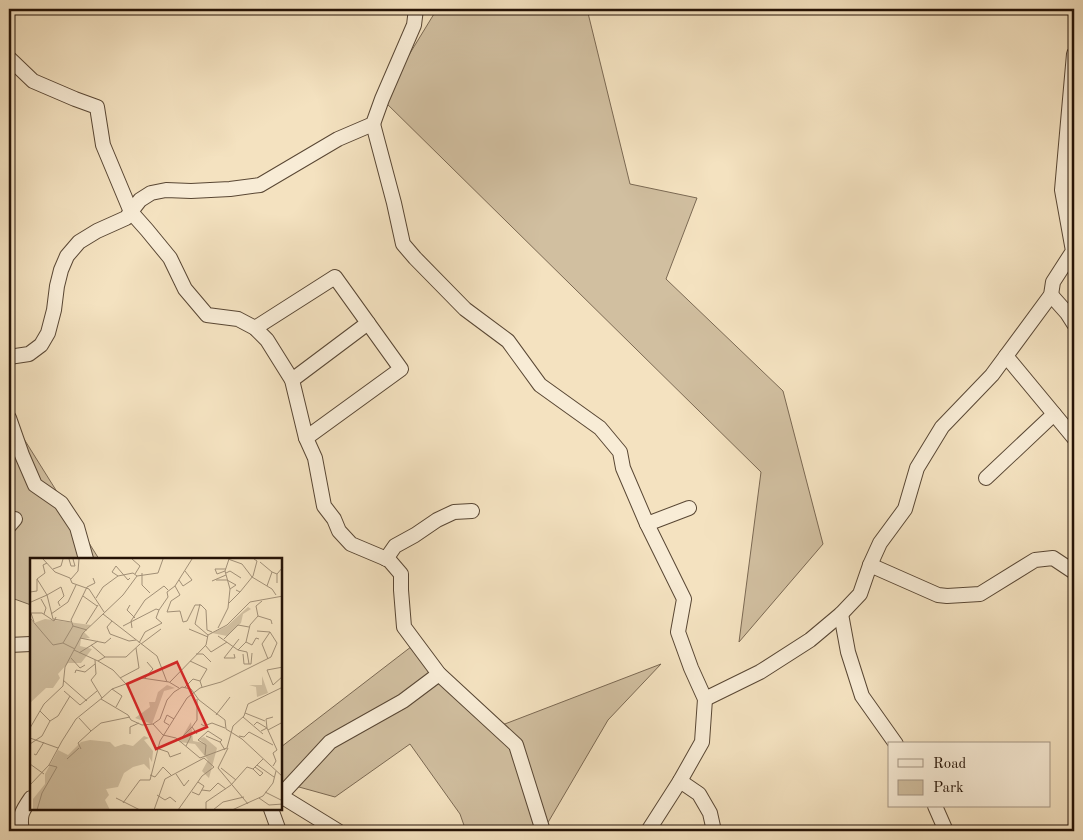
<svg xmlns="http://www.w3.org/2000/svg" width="1083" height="840" viewBox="0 0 1083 840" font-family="'Old Standard TT',serif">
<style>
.green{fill:#d1bfa0;stroke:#7b6953}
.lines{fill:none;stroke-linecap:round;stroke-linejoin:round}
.street-casing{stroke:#594734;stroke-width:16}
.street{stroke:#f8ecd6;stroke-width:14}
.inset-road{fill:none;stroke:#a18f76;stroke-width:1}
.view{fill:#d62828;fill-opacity:0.15;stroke:#d62828;stroke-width:2.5}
.inset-edge{fill:none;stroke:#251306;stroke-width:2.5}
</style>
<rect width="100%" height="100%" fill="#f4e2c0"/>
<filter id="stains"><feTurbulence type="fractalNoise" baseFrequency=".004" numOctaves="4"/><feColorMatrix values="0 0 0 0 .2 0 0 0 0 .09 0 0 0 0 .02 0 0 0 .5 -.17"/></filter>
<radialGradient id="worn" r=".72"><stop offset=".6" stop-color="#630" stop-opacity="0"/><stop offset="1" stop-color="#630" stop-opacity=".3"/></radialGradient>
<!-- green -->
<g class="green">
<polygon points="437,9 587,9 630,184 697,198 666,279 783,391 823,544 739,642 761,472 382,99"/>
<polygon points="9,415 99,559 31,559 31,605 9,597"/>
<polygon points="416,643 497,727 661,664 608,720 543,831 466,831 460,814 410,744 335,797 281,782 281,747"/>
</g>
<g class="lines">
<!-- street casing -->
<g class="street-casing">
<g id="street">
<polyline points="9,58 33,81 75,99 97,107 103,145 131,212 147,230 170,258 185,289 207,315 238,319 255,328 267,340 292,380 306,438 315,458 324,506 334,519 339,531 351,544 389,560 401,574 401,590 404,627 439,674 516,745 543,831"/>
<polyline points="373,124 394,203 403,244 415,258 465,309 508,341 540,385 600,428 620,452 623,468 647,524 684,599 678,632 691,668 705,699 702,742 680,781 648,831"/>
<polyline points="1051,295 1067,313 1074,324"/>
<polyline points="255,328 335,277 401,369 306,438"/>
<polyline points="1006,356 1074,438"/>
<polyline points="9,357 29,354 41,345 48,333 54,310 57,286 61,270 67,256 79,242 97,231 126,218 140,200 151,193 166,190 191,191 230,189 260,185 338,139 373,124 382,99 414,25 416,9"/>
<polyline points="292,380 368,323"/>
<polyline points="9,418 22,455 35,485 61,503 77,527 86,559"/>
<polyline points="986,478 1054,414"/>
<polyline points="647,524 689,508"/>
<polyline points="9,526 15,519"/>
<polyline points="386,559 395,546 415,535 437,520 454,512 472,511"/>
<polyline points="870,565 938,595 947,596 980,594 1035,560 1053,558 1074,572"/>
<polyline points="841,614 848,652 862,696 896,744"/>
<polyline points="9,645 31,644"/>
<polyline points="705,699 760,672 810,640 841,614 860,594 870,565 880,543 905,509 917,468 942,427 992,375 1051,295 1053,282 1073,251 1062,190 1074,54"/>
<polyline points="680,781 699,794 710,813 714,831"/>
<polyline points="281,795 330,742 403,701 439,674"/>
<polyline points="281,796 338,831"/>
<polyline points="935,806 946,831"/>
<polyline points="271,809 279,831"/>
<path d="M22 831C19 815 22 811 31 798"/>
</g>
</g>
<!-- street -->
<use href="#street" class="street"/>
</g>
<!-- overview -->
<g transform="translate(30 558)">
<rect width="252" height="252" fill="#f4e2c0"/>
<path d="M218 49 221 51 213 56 211 65 197 78 182 75 197 68ZM15 61 61 67 54 74 60 80 51 81 50 88 62 91 51 105H38L28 116 30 120 23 130H16L0 145V62L4 65ZM232 118 238 135 227 139 226 129 219 127H232ZM137 127 145 130 134 133 122 166 105 160 120 149 119 144H125L128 134ZM161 164 163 183 174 185 169 181 174 179 187 190 179 220 172 213 178 202 165 186 149 184ZM114 178 119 180 114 182 123 193 122 204 119 199 120 212 114 206 103 209 94 215 88 229 76 231 79 237 75 242 80 252H3V241L15 226V216L28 192 38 197 51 184 60 182 80 184 85 189 94 186 103 188Z" fill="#d1bfa0"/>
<path class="inset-road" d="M13 1 25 14 40 20 42 25 59 31 74 54M39 1 41 8H45L43 1M102 1 110 8 105 16M198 1 212 6 222 19 242 31 246 37M199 1 195 13 200 31M230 4 242 14M23 11 31 8 33 1M195 13 187 16 185 11H196M112 15V27L120 35M196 15 200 13 211 20M88 18 82 14 86 8 98 22 100 20M7 21 17 37 31 29 34 38 28 44 30 48M41 21 48 13 49 1M149 22 153 28 162 22 155 13M186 22H197L206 27 200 31 198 50 188 70M182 23 196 17M247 25V16L253 9M145 28 162 1M237 28 242 14 247 16M206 32 210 34 223 18 227 3 224 1M0 34 7 33V21L15 15 13 7 17 5M53 38 67 48M66 40 73 29 88 18 103 15 107 18M11 41 16 50 14 56M1 44 17 37 23 61 41 64M199 45 210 34M170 46 165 66 178 77M100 47 97 52 105 60M21 56 38 44 46 27M73 56 127 98 137 124M228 58 241 62 242 66M0 60 23 87 33 85 45 91M82 63 77 69 80 76 99 83 106 82M4 64 1 55H12L24 63 26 59M56 66 68 47M93 68 126 51 129 52 138 39 137 34 145 28 150 37 141 43 137 54 150 53 153 64 157 63 165 47H171L176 52 177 72 182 74M102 70 101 63 115 42 134 28 138 32M159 71 178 79M57 72 43 68 41 62 57 29 65 25 63 20M227 73 240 74 232 86 238 101M188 78 208 92 216 84 220 67 228 58 226 48 232 43M50 80 75 85 81 80M194 81 208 67 219 69M216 84 222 87 226 80 229 81M33 85 43 68M109 85 115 74 132 65 126 60 129 52M111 86 131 71M61 87 75 99M175 87 181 94 197 84M44 92 68 103 75 99H96L110 86M208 92 217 94 219 106M49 95 68 83M166 96H173L181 104M204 96 205 100H194L209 81M213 96 214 106H221L222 95M41 100 50 110 55 107M68 103 83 112 96 126M160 103 177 111 170 123 172 129M253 109 237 112 243 127 253 118M45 115 46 112 55 114 65 106M90 120 109 110 106 90M115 120 123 111 117 104M33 122 57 143M140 124 176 87 178 77 197 67 220 44 253 38M155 129 163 121 170 123M82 131 92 138 86 149M34 133 50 147 67 133M72 140 82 131 112 120 139 124 149 130M71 141 98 157 101 162 112 167 123 166 133 177 146 180 170 200 197 190 203 168 214 158 218 146 253 129M10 153 20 163 28 158 40 138M215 155 235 163M186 157 200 139M213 159 233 176M49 160 61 173 48 185 51 191M123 166 130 161 137 142 144 134 152 129 161 131 169 142 195 162 196 171 212 181 253 219M171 166 174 168 182 165 195 170M139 167 134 164 137 157 144 161M224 167 227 164 237 170M162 169 167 162V141M0 170 14 146 33 128 35 109 53 75 93 37 107 18 128 15 133 1M237 170 247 192 243 195 246 203 243 208M238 172 253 164M61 173 71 165 100 159M231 173 237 170 236 161 243 159M100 176V169L109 165M176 178 190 184M209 178 214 179 219 174 243 187M0 180 28 190M148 183 162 169 167 176M0 186 12 178 20 163M156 188 161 178 157 177M198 190 188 210 218 246M129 191 138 194 140 199 151 195M4 196 6 197 14 184M175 197 176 187 168 182 178 173 192 182 190 184 195 192M37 201 49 190M0 206 14 216M227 207 244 219M191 210 206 222M223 211 230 218 233 215 225 209M146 216 154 228 159 222M120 217 125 219 133 209 141 217M0 227 19 207M172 232 180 233 188 225 196 231M162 234 169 237 174 228 168 224M235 234 253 243M127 237 135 242 140 239 146 244M86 240 110 252M229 240 239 247 253 246M93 245 110 222H120L130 183 157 140 170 130 191 124 241 99 247 85 240 74M7 252 12 235 27 209 19 207 32 183 46 161 72 140 61 122 66 116 65 102M124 252 135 221 174 200M148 252 172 218 184 209 174 200M176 252V244L201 227 217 209 223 211 233 201M183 252 193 244 214 239M202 252 233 238 243 225 246 213"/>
<path class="view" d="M147 104 177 169 126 191 97 126Z"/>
<rect width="252" height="252" class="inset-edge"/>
</g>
<!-- margin -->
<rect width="1083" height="840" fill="none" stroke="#f4e2c0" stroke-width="30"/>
<rect x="10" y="10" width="1063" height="820" fill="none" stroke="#251306" stroke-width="2.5"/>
<rect x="15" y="15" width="1053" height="810" fill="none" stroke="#251306"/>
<!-- legend -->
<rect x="888" y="742" width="162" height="65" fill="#f8ecd6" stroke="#a49583"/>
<rect x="898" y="759" width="25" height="8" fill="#f8ecd6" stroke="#a49583"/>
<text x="933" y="768" font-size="15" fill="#251306">Road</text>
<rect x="898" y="780" width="25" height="15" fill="#d1bfa0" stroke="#a49583"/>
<text x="933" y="792" font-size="15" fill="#251306">Park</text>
<rect width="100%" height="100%" filter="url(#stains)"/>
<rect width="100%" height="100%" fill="url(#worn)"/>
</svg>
